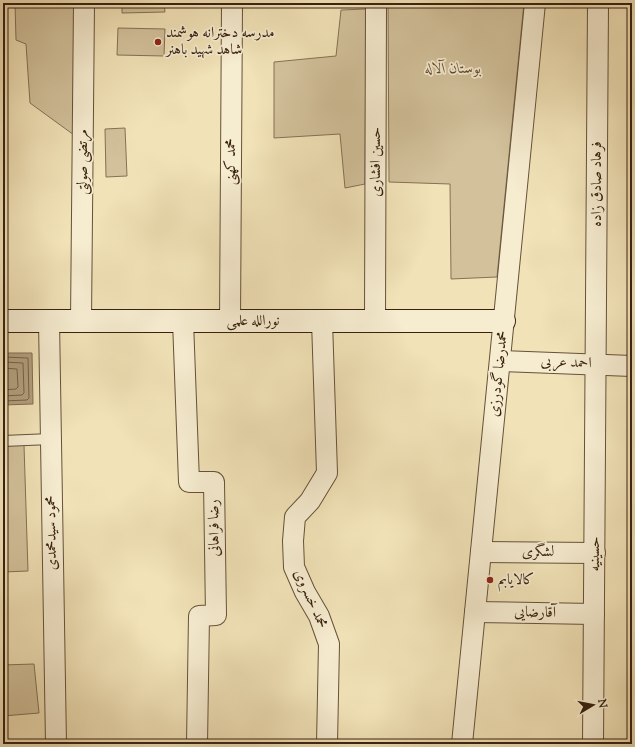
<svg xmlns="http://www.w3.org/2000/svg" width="635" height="747" viewBox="0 0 635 747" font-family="'Sorts Mill Goudy',Amiri,serif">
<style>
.green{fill:#d2c19b;stroke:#857156}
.water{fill:#b2a07e;stroke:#816d52}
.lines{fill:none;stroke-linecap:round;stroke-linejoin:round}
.shore{stroke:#756047;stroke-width:1}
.lane-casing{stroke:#66513a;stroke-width:12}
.street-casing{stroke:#66513a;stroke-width:22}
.secondary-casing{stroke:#382110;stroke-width:24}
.lane{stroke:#f6ecd0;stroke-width:10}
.street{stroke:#f6ecd0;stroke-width:20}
.secondary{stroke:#f6ecd0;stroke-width:22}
.poi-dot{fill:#8f2418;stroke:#f6ecd0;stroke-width:1.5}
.labels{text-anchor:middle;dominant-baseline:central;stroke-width:3.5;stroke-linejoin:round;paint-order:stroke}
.poi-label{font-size:15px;fill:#382110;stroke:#f6ecd0;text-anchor:start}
.park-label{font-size:15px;font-style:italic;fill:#5e4933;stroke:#f6ecd0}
.street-label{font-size:15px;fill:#382110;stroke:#f6ecd0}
</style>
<rect width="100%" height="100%" fill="#f1e2b7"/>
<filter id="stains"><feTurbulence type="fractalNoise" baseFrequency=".005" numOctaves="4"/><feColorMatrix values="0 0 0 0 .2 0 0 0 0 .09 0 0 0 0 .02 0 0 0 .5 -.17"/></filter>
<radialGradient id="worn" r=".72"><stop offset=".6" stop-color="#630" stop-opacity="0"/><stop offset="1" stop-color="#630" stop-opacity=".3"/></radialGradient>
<!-- green -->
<g class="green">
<polygon points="15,3 75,3 74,135 30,103 26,44 16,40"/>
<polygon points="122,3 164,3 165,12 122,13"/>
<polygon points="388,3 524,3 497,277 451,279 450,184 389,182"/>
<polygon points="366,9 365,184 345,188 340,134 274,138 274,62 336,56 341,10"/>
<polygon points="118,28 165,29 164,56 117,55"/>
<polygon points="125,128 127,176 106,177 105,129"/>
<polygon points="24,445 28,571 3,572 3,446"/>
<polygon points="34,664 39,713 3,716 3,665"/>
</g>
<!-- water -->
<polygon class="water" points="3,353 32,353 33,404 3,405"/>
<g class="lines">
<!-- shore -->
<g class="shore">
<polyline points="3,357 28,358 29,398 27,400 3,401"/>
<polyline points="3,362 23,363 24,393 22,395 3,396"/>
<polyline points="3,368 17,369 18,387 16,389 3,390"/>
</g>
<!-- lane casing -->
<g class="lane-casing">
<polyline id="lane" points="3,441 51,439"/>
</g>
<!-- street casing -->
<g class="street-casing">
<g id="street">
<polyline points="49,321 56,744"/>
<polyline points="81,321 84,3"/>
<polyline points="183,321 189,482 214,482 216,615 199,616 197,744"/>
<polyline points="230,321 232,3"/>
<polyline points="322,321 327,473 310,501 295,517 293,541 294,567 305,592 319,616 329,644 327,744"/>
<polyline points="375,321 376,3"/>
<polyline points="500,361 632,366"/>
<polyline points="481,552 595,553"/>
<polyline points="475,612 594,614"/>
<polyline points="462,744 535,3"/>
<polyline points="593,744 598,3"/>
</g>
</g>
<!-- secondary casing -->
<g class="secondary-casing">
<polyline id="secondary" points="3,321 504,321"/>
</g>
<!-- lane -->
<use href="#lane" class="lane"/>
<!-- street -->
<use href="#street" class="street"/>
<!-- secondary -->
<use href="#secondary" class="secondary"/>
</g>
<!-- markers -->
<g class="poi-dot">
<circle cx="158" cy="42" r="4"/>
<circle cx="490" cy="580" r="4"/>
</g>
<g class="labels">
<!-- poi labels -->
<g class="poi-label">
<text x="166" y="33">مدرسه دخترانه هوشمند<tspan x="166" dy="17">شاهد شهید باهنر</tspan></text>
<text x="498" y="580">کالایابم</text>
</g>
<!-- park labels -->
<g class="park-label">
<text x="453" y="69">بوستان آلاله</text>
</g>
<!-- street labels -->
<g class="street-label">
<text transform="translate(83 162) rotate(-90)">مرتضی صولتی</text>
<text transform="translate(231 162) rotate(-90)">محمد کهنی</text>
<text transform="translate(376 162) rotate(-90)">حسین افشاری</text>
<text transform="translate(597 184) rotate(-90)">فرهاد صادق زاده</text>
<text x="253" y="321">نورالله علمی</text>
<text transform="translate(566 363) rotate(2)">احمد عربی</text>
<text transform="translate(499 374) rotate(-84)">محمدرضا گودرزی</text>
<text transform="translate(215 528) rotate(-91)">رضا فراهانی</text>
<text transform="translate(52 533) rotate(-91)">محمود سیدمحمدی</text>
<text x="538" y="552">لشگری</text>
<text transform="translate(595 554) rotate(-90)">حسینیه</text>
<text transform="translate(310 599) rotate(66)">محمد خسروی</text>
<text transform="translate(535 613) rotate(1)">آقارضایی</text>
</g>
</g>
<!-- margin -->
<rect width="635" height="747" fill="none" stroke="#f1e2b7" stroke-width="16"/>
<rect x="4" y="4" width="627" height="739" fill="none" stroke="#382110" stroke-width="2"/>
<rect x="8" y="8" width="619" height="731" fill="none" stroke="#382110"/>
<!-- north arrow -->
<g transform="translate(593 705) rotate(80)" stroke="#f6ecd0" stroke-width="3" paint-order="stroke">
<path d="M0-3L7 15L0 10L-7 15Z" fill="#382110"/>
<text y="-6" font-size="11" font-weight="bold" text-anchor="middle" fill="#382110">N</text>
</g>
<rect width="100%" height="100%" filter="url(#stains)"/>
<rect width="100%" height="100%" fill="url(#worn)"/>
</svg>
